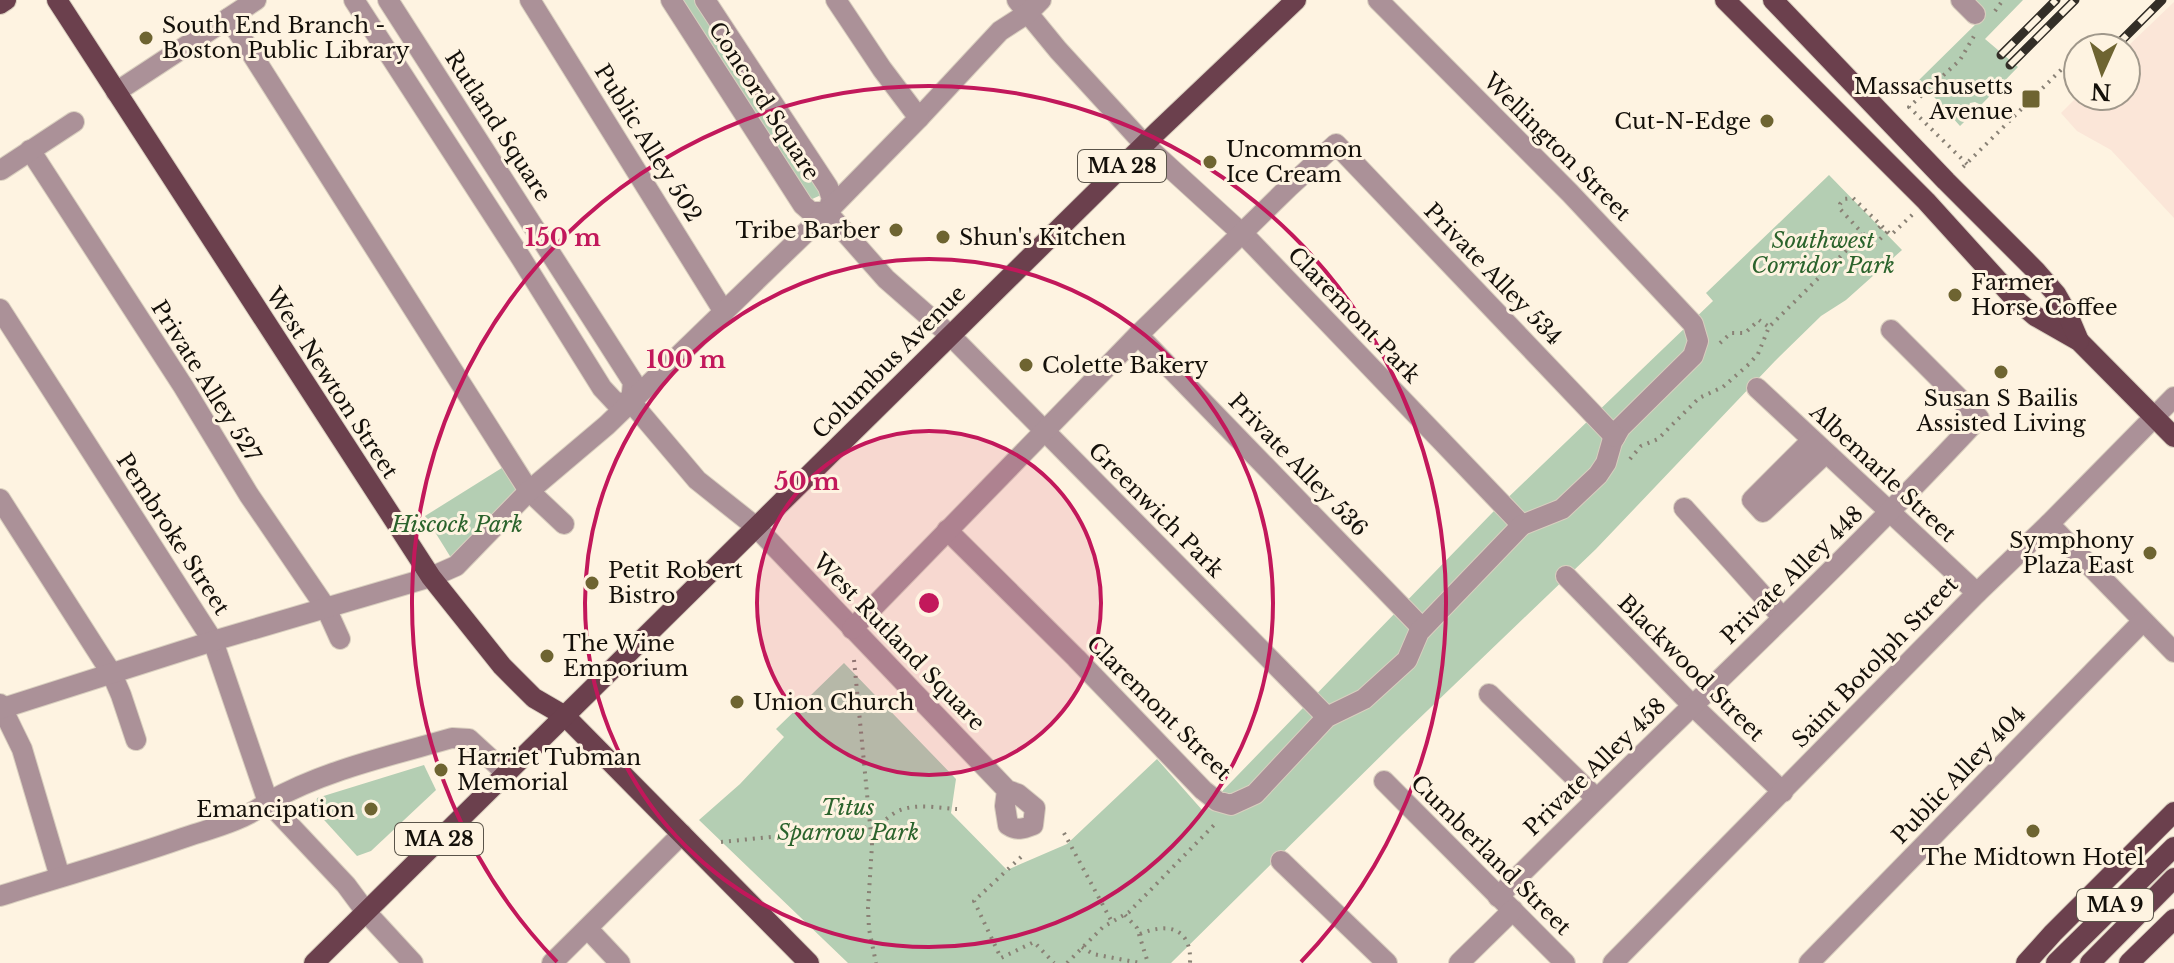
<svg xmlns="http://www.w3.org/2000/svg" width="2174" height="963" viewBox="0 0 2174 963" font-family="'Libre Baskerville',serif">
<style>
.education{fill:#fbe6d8}
.green{fill:#b4ceb3}
.lines{fill:none;stroke-linecap:round;stroke-linejoin:round}
.minor-casing{stroke:#d9cfbf;stroke-width:22}
.major-casing{stroke:#d9cfbf;stroke-width:22}
.path{stroke:#898175;stroke-width:4;stroke-dasharray:2 6;stroke-linecap:butt}
.minor{stroke:#ab9198;stroke-width:20}
.major{stroke:#6b404d;stroke-width:20}
.rail-casing{stroke:#332e27;stroke-width:9}
.rail{stroke:#fef3e1;stroke-width:6;stroke-dasharray:18;stroke-linecap:butt}
.ring{fill:none;stroke:#c2185b;stroke-width:4}
.poi-dot{fill:#6e6431;stroke:#fef3e1;stroke-width:3}
.labels{text-anchor:middle;dominant-baseline:central;stroke-width:6;stroke-linejoin:round;paint-order:stroke}
.shield{fill:#fef3e1;stroke:#5a544a;stroke-width:2}
.shield-label{font-size:20px;font-weight:bold;fill:#14100a}
.poi-label{font-size:22px;fill:#14100a;stroke:#fef3e1;text-anchor:start}
.street-label{font-size:22px;fill:#14100a;stroke:#fef3e1}
.park-label{font-size:22px;font-style:italic;fill:#2b632c;stroke:#fef3e1}
.centre{fill:#c2185b;stroke:#fef3e1;stroke-width:4}
.ring-label{font-size:24px;text-anchor:middle;font-weight:bold;fill:#c2185b;stroke:#fef3e1;stroke-width:6;stroke-linejoin:round;paint-order:stroke}
</style>
<rect width="100%" height="100%" fill="#fef3e1"/>
<!-- education -->
<polygon class="education" points="2174,2 2174,218 2111,150 2077,131 2061,113 2078,96 2126,96 2126,48"/>
<!-- green -->
<g class="green">
<polygon points="681,0 695,0 821,195 810,200"/>
<polygon points="1970,0 2023,0 1985,39 2018,67 1981,105 1975,102 1970,103 1967,110 1971,115 1960,126 1919,80 1984,16"/>
<polygon points="1829,175 1902,250 1846,300 1821,316 1775,361 1596,549 1403,734 1171,963 848,963 699,820 740,784 784,737 776,729 844,663 956,779 951,813 1007,870 1067,844 1157,759 1203,811 1493,512 1713,301 1706,293"/>
<polygon points="505,466 516,483 515,494 453,561 425,516"/>
<polygon points="424,765 436,790 371,851 357,856 315,810 317,798"/>
</g>
<g class="lines">
<!-- minor casing -->
<g class="minor-casing">
<g id="minor">
<polyline points="354,0 521,258 602,388 616,403 631,402"/>
<polyline points="388,0 633,382 631,402"/>
<polyline points="530,0 724,312"/>
<polyline points="671,0 803,205 811,212 827,212"/>
<polyline points="705,0 828,187 832,199 827,212"/>
<polyline points="1017,0 1058,50 1144,144 1249,240 1522,525"/>
<polyline points="1961,0 1975,14"/>
<polyline points="229,18 529,491 564,524"/>
<polyline points="116,92 256,0"/>
<polyline points="919,118 1000,31 1028,13 1041,0"/>
<polyline points="30,150 183,386 249,495 326,608 340,639"/>
<polyline points="1,170 74,122"/>
<polyline points="827,212 886,279 950,335 1327,717"/>
<path d="M0 309 213 641 268 802C325 770 389 756 452 738L469 739 506 773"/>
<polyline points="1138,335 1422,628"/>
<polyline points="1757,388 1977,593"/>
<path d="M631 402 697 480 756 527 1007 790 1018 794 1035 808 1033 825C1023 829 1017 831 1008 825L1005 806 1007 790"/>
<polyline points="1812,440 1752,500 1763,512 1826,453"/>
<polyline points="0,499 112,674 121,695 136,740"/>
<polyline points="1684,508 1782,617"/>
<polyline points="2049,524 2174,652"/>
<polyline points="947,530 1076,658 1203,790 1217,801 1231,805 1255,794 1327,717 1364,699 1407,660 1419,632 1522,525 1562,509 1598,475 1606,463 1612,442 1620,428 1693,356 1698,341 1693,324 1570,193 1378,0"/>
<polyline points="1566,576 1693,706 1783,792"/>
<polyline points="852,629 1138,335 1289,187 1336,144 1615,437"/>
<polyline points="1489,694 1596,798"/>
<polyline points="0,704 22,749 60,877"/>
<polyline points="0,709 213,641 431,577 456,566 529,491 607,425 827,212 919,118 882,69 836,0"/>
<polyline points="1384,781 1565,963"/>
<polyline points="1281,861 1387,963"/>
<path d="M0 896C61 877 123 859 183 838 213 828 243 821 268 802L346 885 366 912 413 963"/>
<path d="M1498 897C1657 736 1825 584 1979 418L1891 330"/>
<polyline points="588,929 620,963"/>
<polyline points="552,963 682,834"/>
<polyline points="1459,963 1513,910"/>
<polyline points="1613,963 1977,593 2049,524 2174,397"/>
<polyline points="1809,963 2143,621"/>
</g>
</g>
<!-- major casing -->
<g class="major-casing">
<g id="major">
<polyline points="57,0 431,577 502,666 534,698 565,716 809,963"/>
<polyline points="1725,0 1926,201 2014,298 2035,316 2079,341 2174,437"/>
<polyline points="1773,0 1946,181 2036,271 2056,294 2068,315 2079,341"/>
<polyline points="0,4 6,0"/>
<polyline points="314,963 1158,131 1296,0"/>
<polyline points="2026,963 2053,933 2174,812"/>
<polyline points="2056,963 2174,847"/>
<polyline points="2090,963 2174,878"/>
<polyline points="2129,963 2174,919"/>
</g>
</g>
<!-- path -->
<g class="path">
<polyline points="1995,11 2003,0"/>
<polyline points="1967,164 1909,107 1960,60 1974,36"/>
<polyline points="1963,167 2075,56"/>
<polyline points="1863,234 1874,245 1888,231"/>
<polyline points="1867,239 1882,225"/>
<polyline points="1720,343 1731,333 1745,333 1759,320 1769,327"/>
<polyline points="1630,459 1641,446 1658,439 1699,398 1723,387 1749,364 1758,354 1769,327 1863,234 1840,209 1840,204 1844,199 1853,198 1891,235 1913,214"/>
<polyline points="854,660 872,845 868,908 869,929 876,963"/>
<polyline points="1064,833 1112,922"/>
<path d="M721 842 870 827C882 825 888 816 898 811 916 803 938 808 957 809"/>
<polyline points="1021,857 974,901 1001,958 1034,942 1054,963"/>
<polyline points="1125,915 1137,928 1148,963"/>
<path d="M1140 934C1168 922 1192 928 1190 963"/>
<polyline points="1082,947 1093,954 1140,963"/>
<polyline points="1067,963 1103,927 1129,912 1217,822"/>
</g>
<!-- minor -->
<use href="#minor" class="minor"/>
<!-- major -->
<use href="#major" class="major"/>
<!-- rail casing -->
<g class="rail-casing">
<g id="rail">
<polyline points="2114,48 2162,0"/>
<polyline points="2001,55 2056,0"/>
<polyline points="2010,65 2075,0"/>
</g>
</g>
<!-- rail -->
<use href="#rail" class="rail"/>
</g>
<!-- distance rings -->
<circle cx="929" cy="603" r="172" fill="#c2185b" fill-opacity=".12"/>
<g class="ring">
<circle cx="929" cy="603" r="172"/>
<circle cx="929" cy="603" r="344"/>
<path d="M557 962A517 517 0 1 1 1301 962"/>
</g>
<!-- markers -->
<g class="poi-dot">
<circle cx="146" cy="38" r="8"/>
<rect x="2021" y="89" width="20" height="20" rx="4"/>
<circle cx="1767" cy="121" r="8"/>
<circle cx="1210" cy="162" r="8"/>
<circle cx="896" cy="230" r="8"/>
<circle cx="943" cy="237" r="8"/>
<circle cx="1955" cy="295" r="8"/>
<circle cx="1026" cy="365" r="8"/>
<circle cx="2001" cy="372" r="8"/>
<circle cx="2150" cy="553" r="8"/>
<circle cx="592" cy="583" r="8"/>
<circle cx="547" cy="656" r="8"/>
<circle cx="737" cy="702" r="8"/>
<circle cx="441" cy="770" r="8"/>
<circle cx="371" cy="809" r="8"/>
<circle cx="2033" cy="831" r="8"/>
</g>
<g class="labels">
<!-- shield labels -->
<g class="shield">
<rect x="1078" y="150" width="88" height="32" rx="6"/>
<rect x="395" y="823" width="88" height="32" rx="6"/>
<rect x="2077" y="889" width="76" height="32" rx="6"/>
</g>
<g class="shield-label">
<text x="1122" y="166">MA 28</text>
<text x="439" y="839">MA 28</text>
<text x="2115" y="905">MA 9</text>
</g>
<!-- poi labels -->
<g class="poi-label">
<text x="162" y="25">South End Branch -<tspan x="162" dy="25">Boston Public Library</tspan></text>
<text x="2013" y="86" text-anchor="end">Massachusetts<tspan x="2013" dy="25">Avenue</tspan></text>
<text x="1751" y="121" text-anchor="end">Cut-N-Edge</text>
<text x="1226" y="149">Uncommon<tspan x="1226" dy="25">Ice Cream</tspan></text>
<text x="880" y="230" text-anchor="end">Tribe Barber</text>
<text x="959" y="237">Shun's Kitchen</text>
<text x="1971" y="282">Farmer<tspan x="1971" dy="25">Horse Coffee</tspan></text>
<text x="1042" y="365">Colette Bakery</text>
<text x="2001" y="398" text-anchor="middle">Susan S Bailis<tspan x="2001" dy="25">Assisted Living</tspan></text>
<text x="2134" y="540" text-anchor="end">Symphony<tspan x="2134" dy="25">Plaza East</tspan></text>
<text x="608" y="570">Petit Robert<tspan x="608" dy="25">Bistro</tspan></text>
<text x="563" y="643">The Wine<tspan x="563" dy="25">Emporium</tspan></text>
<text x="753" y="702">Union Church</text>
<text x="457" y="757">Harriet Tubman<tspan x="457" dy="25">Memorial</tspan></text>
<text x="355" y="809" text-anchor="end">Emancipation</text>
<text x="2033" y="857" text-anchor="middle">The Midtown Hotel</text>
</g>
<!-- street labels -->
<g class="street-label">
<text transform="translate(764 101) rotate(57)">Concord Square</text>
<text transform="translate(498 126) rotate(57)">Rutland Square</text>
<text transform="translate(648 143) rotate(58)">Public Alley 502</text>
<text transform="translate(1557 147) rotate(45)">Wellington Street</text>
<text transform="translate(1493 274) rotate(46)">Private Alley 534</text>
<text transform="translate(1354 315) rotate(46)">Claremont Park</text>
<text transform="translate(889 362) rotate(-45)">Columbus Avenue</text>
<text transform="translate(206 381) rotate(58)">Private Alley 527</text>
<text transform="translate(332 383) rotate(57)">West Newton Street</text>
<text transform="translate(1298 465) rotate(46)">Private Alley 536</text>
<text transform="translate(1883 473) rotate(43)">Albemarle Street</text>
<text transform="translate(1156 510) rotate(45)">Greenwich Park</text>
<text transform="translate(173 534) rotate(57)">Pembroke Street</text>
<text transform="translate(1792 575) rotate(-44)">Private Alley 448</text>
<text transform="translate(899 642) rotate(46)">West Rutland Square</text>
<text transform="translate(1875 662) rotate(-46)">Saint Botolph Street</text>
<text transform="translate(1691 668) rotate(45)">Blackwood Street</text>
<text transform="translate(1159 708) rotate(45)">Claremont Street</text>
<text transform="translate(1595 767) rotate(-44)">Private Alley 458</text>
<text transform="translate(1959 775) rotate(-46)">Public Alley 404</text>
<text transform="translate(1491 855) rotate(45)">Cumberland Street</text>
</g>
<!-- park labels -->
<g class="park-label">
<text x="1823" y="240">Southwest<tspan x="1823" dy="25">Corridor Park</tspan></text>
<text x="457" y="524">Hiscock Park</text>
<text x="848" y="807">Titus<tspan x="848" dy="25">Sparrow Park</tspan></text>
</g>
</g>
<circle cx="929" cy="603" r="12" class="centre"/>
<g class="ring-label">
<text x="563" y="246">150 m</text>
<text x="686" y="368">100 m</text>
<text x="807" y="490">50 m</text>
</g>
<!-- north arrow -->
<g transform="translate(2102 72) rotate(183)"><circle r="38" fill="#fef3e1" stroke="#a0988b" stroke-width="2"/>
<path d="M0-6L14 30L0 20L-14 30Z" fill="#6e6431"/>
<text y="-12" font-size="22" font-weight="bold" text-anchor="middle" fill="#14100a">N</text>
</g>
</svg>
